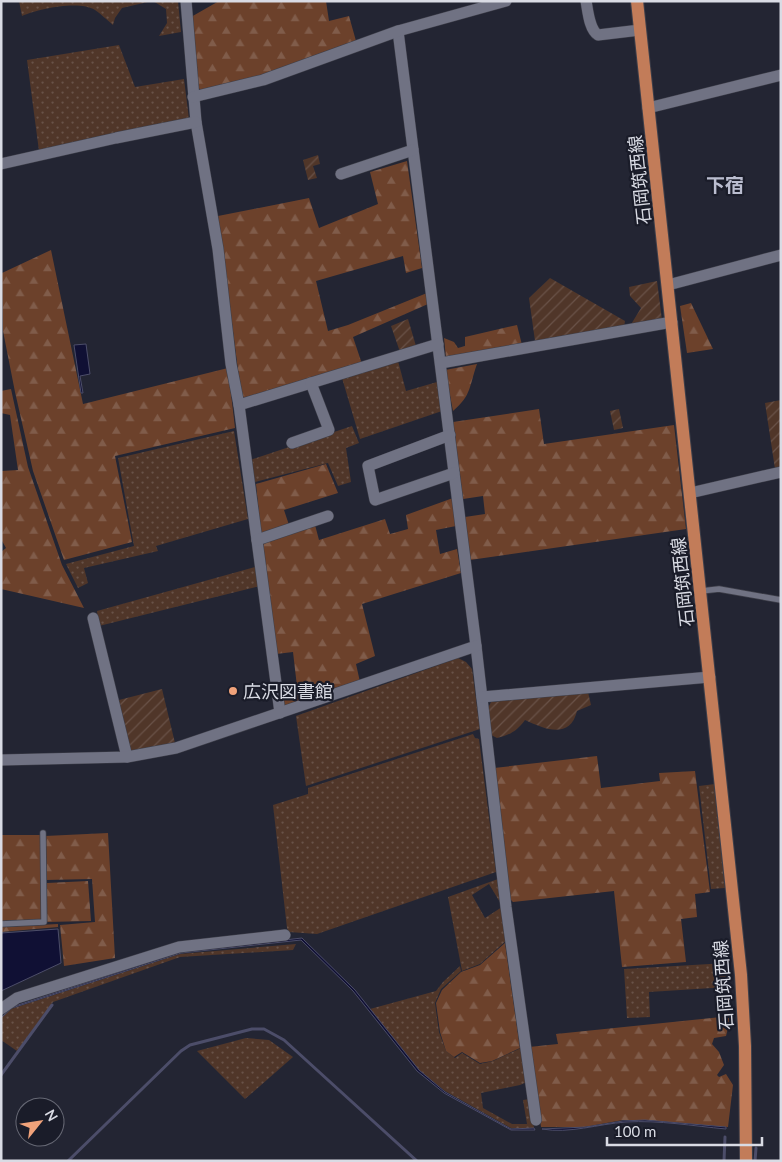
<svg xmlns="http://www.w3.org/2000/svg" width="782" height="1162" viewBox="0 0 782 1162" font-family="Lato,'Noto Sans JP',sans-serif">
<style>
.grass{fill:url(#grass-dots)}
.forest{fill:url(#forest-firs)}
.garden{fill:url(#garden-furrows)}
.water{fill:#101034;stroke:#4c4d69}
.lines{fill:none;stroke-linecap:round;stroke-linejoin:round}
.stream{stroke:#4c4d69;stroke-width:3}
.service-casing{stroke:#3e3f4a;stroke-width:7}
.minor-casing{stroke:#3e3f4a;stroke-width:12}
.primary-casing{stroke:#3e3f4a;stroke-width:14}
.service{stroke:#707283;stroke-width:5.5}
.minor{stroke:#707283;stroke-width:11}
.primary{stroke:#c27c59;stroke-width:12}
.poi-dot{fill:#f0a27a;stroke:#1a1c29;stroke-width:2}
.labels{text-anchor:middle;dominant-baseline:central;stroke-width:4.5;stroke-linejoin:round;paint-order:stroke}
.street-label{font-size:18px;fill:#d9dbe4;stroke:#1a1c29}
.poi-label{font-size:18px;fill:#d9dbe4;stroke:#1a1c29;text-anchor:start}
.neighbourhood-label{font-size:19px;font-weight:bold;fill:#babdcf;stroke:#1a1c29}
</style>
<defs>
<pattern id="grass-dots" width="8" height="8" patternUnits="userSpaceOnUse" patternTransform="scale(1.25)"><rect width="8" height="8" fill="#503629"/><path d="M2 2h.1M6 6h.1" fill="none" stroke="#695248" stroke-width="1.8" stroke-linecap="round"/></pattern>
<pattern id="forest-firs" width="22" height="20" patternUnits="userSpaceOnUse" patternTransform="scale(1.25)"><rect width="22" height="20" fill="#6c412b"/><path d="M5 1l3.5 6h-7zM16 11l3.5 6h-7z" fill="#805c4a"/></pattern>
<pattern id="garden-furrows" width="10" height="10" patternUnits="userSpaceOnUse" patternTransform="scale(1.25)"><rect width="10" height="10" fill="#503629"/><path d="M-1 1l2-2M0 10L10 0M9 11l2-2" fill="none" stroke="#695248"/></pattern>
</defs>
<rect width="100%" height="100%" fill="#232533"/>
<!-- grass -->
<g class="grass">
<path d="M19 1H152L122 8 115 18 113 25C107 20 101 14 95 10 79 0 38 9 22 16Z"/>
<polygon points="153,1 178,1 181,32 159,36 167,23 166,9"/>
<polygon points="119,45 135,87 184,79 189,119 39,151 27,60"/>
<polygon points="398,361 406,391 437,382 442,411 360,439 342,378"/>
<polygon points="352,426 359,443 346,448 351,482 338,486 328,463 255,482 250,460"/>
<polygon points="234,431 248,519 156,546 158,551 84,568 88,583 78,588 66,564 134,546 118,458"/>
<polygon points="255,567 260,586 99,626 97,611"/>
<polygon points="458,658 466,662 472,669 480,729 306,786 296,716"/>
<polygon points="473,734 475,738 479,739 496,872 317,934 289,932 287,928 273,805 308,794 308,788"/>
<polygon points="715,784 725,888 711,889 699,786"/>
<polygon points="498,879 501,904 489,884 472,895 485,918 502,907 507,940 480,964 462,971 448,897"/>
<polygon points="296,944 293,950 180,957 53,1002 17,1051 1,1040 1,1018 11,1009 180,954"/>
<polygon points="727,963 728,987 649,992 650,1017 627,1018 624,969"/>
<polygon points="460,966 461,971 441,989 435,1003 439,1032 446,1051 455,1058 462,1053 480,1064 493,1061 521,1048 527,1082 520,1085 481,1093 483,1108 512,1124 527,1124 523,1100 530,1099 534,1128 511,1128 445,1091 419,1070 370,1009 436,991 443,982"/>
<polygon points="246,1038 269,1040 293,1057 245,1099 197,1051"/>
</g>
<!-- forest -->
<g class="forest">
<polygon points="219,1 326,1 329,21 349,16 356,41 261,77 203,90 197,88 191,17"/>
<polygon points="407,161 422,268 406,273 403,256 316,281 328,331 348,325 427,293 428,304 353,337 362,364 242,401 218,216 309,198 319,228 378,204 370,172"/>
<polygon points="51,250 83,404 228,368 235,428 115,456 132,542 64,560 33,471 15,392 3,331 2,273"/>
<polygon points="691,303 713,349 687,353 680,306"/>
<polygon points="517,325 522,345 446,358 444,338 454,342 458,348 465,346 465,337"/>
<path d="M477 364C469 386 472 395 453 411L445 370Z"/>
<polygon points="11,389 28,467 62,565 84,608 1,589 1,552 6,548 1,539 1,471 18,470 10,415 1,413 1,391"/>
<polygon points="539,409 544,444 674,425 686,529 470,560 465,517 485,514 483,496 463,499 453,422"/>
<polygon points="326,464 338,493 284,510 289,525 261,535 256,484"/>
<polygon points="453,498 456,526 436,530 440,554 457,549 461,573 362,604 375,656 356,664 360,682 284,708 283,698 298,695 293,652 276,654 263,543 315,525 319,540 385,519 390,534 408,529 406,515"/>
<polygon points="597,756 601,788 660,781 659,773 695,771 710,892 695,894 697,917 681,919 686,962 622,967 614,891 513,902 510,899 494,768"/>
<polygon points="108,833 115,958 64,966 60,925 95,922 92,879 45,880 45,836"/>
<polygon points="1,835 40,835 42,920 1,921"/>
<polygon points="88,881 91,921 46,922 47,883"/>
<polygon points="58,924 58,927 1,932 1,927"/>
<polygon points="505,943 520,1048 492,1061 480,1063 462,1052 454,1057 446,1051 440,1032 436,1003 442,990 461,972 480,965"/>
<polygon points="731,1016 726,1036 714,1038 712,1044 719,1052 724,1065 717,1075 719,1077 726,1074 733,1085 728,1127 645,1120 623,1120 584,1127 541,1127 529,1047 558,1044 556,1034"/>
</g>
<!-- garden -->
<g class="garden">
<polygon points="318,155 320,164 313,166 317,178 308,180 303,160"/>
<polygon points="550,278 625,321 624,327 535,341 529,298"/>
<polygon points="657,281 662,320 630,326 641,308 630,296 629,287"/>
<polygon points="408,319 416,346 400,352 391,326"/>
<polygon points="781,400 781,468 775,469 765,403"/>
<polygon points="619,409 623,428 614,430 610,411"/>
<polygon points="162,689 175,743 130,752 119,700"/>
<path d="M588 692 591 705 577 711C570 740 544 729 525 720 517 731 510 735 497 738L489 734 488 708 491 702Z"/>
</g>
<!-- water -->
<g class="water">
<polygon points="86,344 90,374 80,376 83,393 81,393 74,345"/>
<polygon points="58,929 61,963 1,991 1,933"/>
<polygon points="302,938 355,990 419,1070 445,1092 511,1129 534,1128 535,1130 511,1130 444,1093 417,1071 353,991 301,940 181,953 12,1008 1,1018 12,1007 180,952"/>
<path d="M645 1120 726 1127V1129C693 1126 659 1120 626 1122 598 1124 569 1134 542 1129L586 1127 623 1121Z"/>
</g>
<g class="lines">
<!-- stream -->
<g class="stream">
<polyline points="1,1075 52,1005"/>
<polyline points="68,1161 181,1051 190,1045 252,1029 264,1029 284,1040 417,1161"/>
<polyline points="724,1161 725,1137"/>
<polyline points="755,1161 756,1148"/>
</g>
<!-- service casing -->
<g class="service-casing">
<g id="service">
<polyline points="701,591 719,589 781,600"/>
<polyline points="1,924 44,922 43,833"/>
</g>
</g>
<!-- minor casing -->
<g class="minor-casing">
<g id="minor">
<polyline points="186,1 196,122 218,249 231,364 239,405 280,713"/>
<path d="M586 1C588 11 589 29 598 35L640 30"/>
<polyline points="398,31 476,646 506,907 536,1120"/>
<polyline points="193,97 263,80 398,31 506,1"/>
<polyline points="648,108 781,75"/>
<polyline points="1,164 116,138 196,122"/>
<polyline points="341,174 413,150"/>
<polyline points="668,285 781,255"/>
<polyline points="441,363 672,322"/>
<polyline points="239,405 438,344"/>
<polyline points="450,435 368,466 375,500 454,473"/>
<polyline points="292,443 329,430 311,383"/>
<polyline points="690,493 781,472"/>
<polyline points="257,540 328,516"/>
<polyline points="93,618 127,757"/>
<polyline points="482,697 710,677"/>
<polyline points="1,760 127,757 176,748 476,646"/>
<polyline points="1,1009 17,998 179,947 285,935"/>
</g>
</g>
<!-- primary casing -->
<g class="primary-casing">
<polyline id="primary" points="637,1 741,975 745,1046 746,1161"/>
</g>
<!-- service -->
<use href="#service" class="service"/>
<!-- minor -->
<use href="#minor" class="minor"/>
<!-- primary -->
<use href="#primary" class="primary"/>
</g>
<!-- markers -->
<circle class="poi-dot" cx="233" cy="691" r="5"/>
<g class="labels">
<!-- street labels -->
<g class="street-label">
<text transform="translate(639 180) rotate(-96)">石岡筑西線</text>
<text transform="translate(682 582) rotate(-96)">石岡筑西線</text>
<text transform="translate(723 985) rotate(-94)">石岡筑西線</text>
</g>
<!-- poi labels -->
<g class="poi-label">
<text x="243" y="691">広沢図書館</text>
</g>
<!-- neighbourhood labels -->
<g class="neighbourhood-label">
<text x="725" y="184">下宿</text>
</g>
</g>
<!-- border -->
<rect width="782" height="1162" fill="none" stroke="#d9dbe4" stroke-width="5"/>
<!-- north arrow -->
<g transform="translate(40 1122) rotate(60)"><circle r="24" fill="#1a1c29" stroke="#666874"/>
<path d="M0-4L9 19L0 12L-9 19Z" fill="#f0a27a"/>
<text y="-8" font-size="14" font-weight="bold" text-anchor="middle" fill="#d9dbe4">N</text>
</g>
<!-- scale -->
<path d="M607 1137v8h155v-8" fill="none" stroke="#d9dbe4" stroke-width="2.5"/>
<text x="614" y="1137" font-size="15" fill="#d9dbe4" stroke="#1a1c29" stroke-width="4" paint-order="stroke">100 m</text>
</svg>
